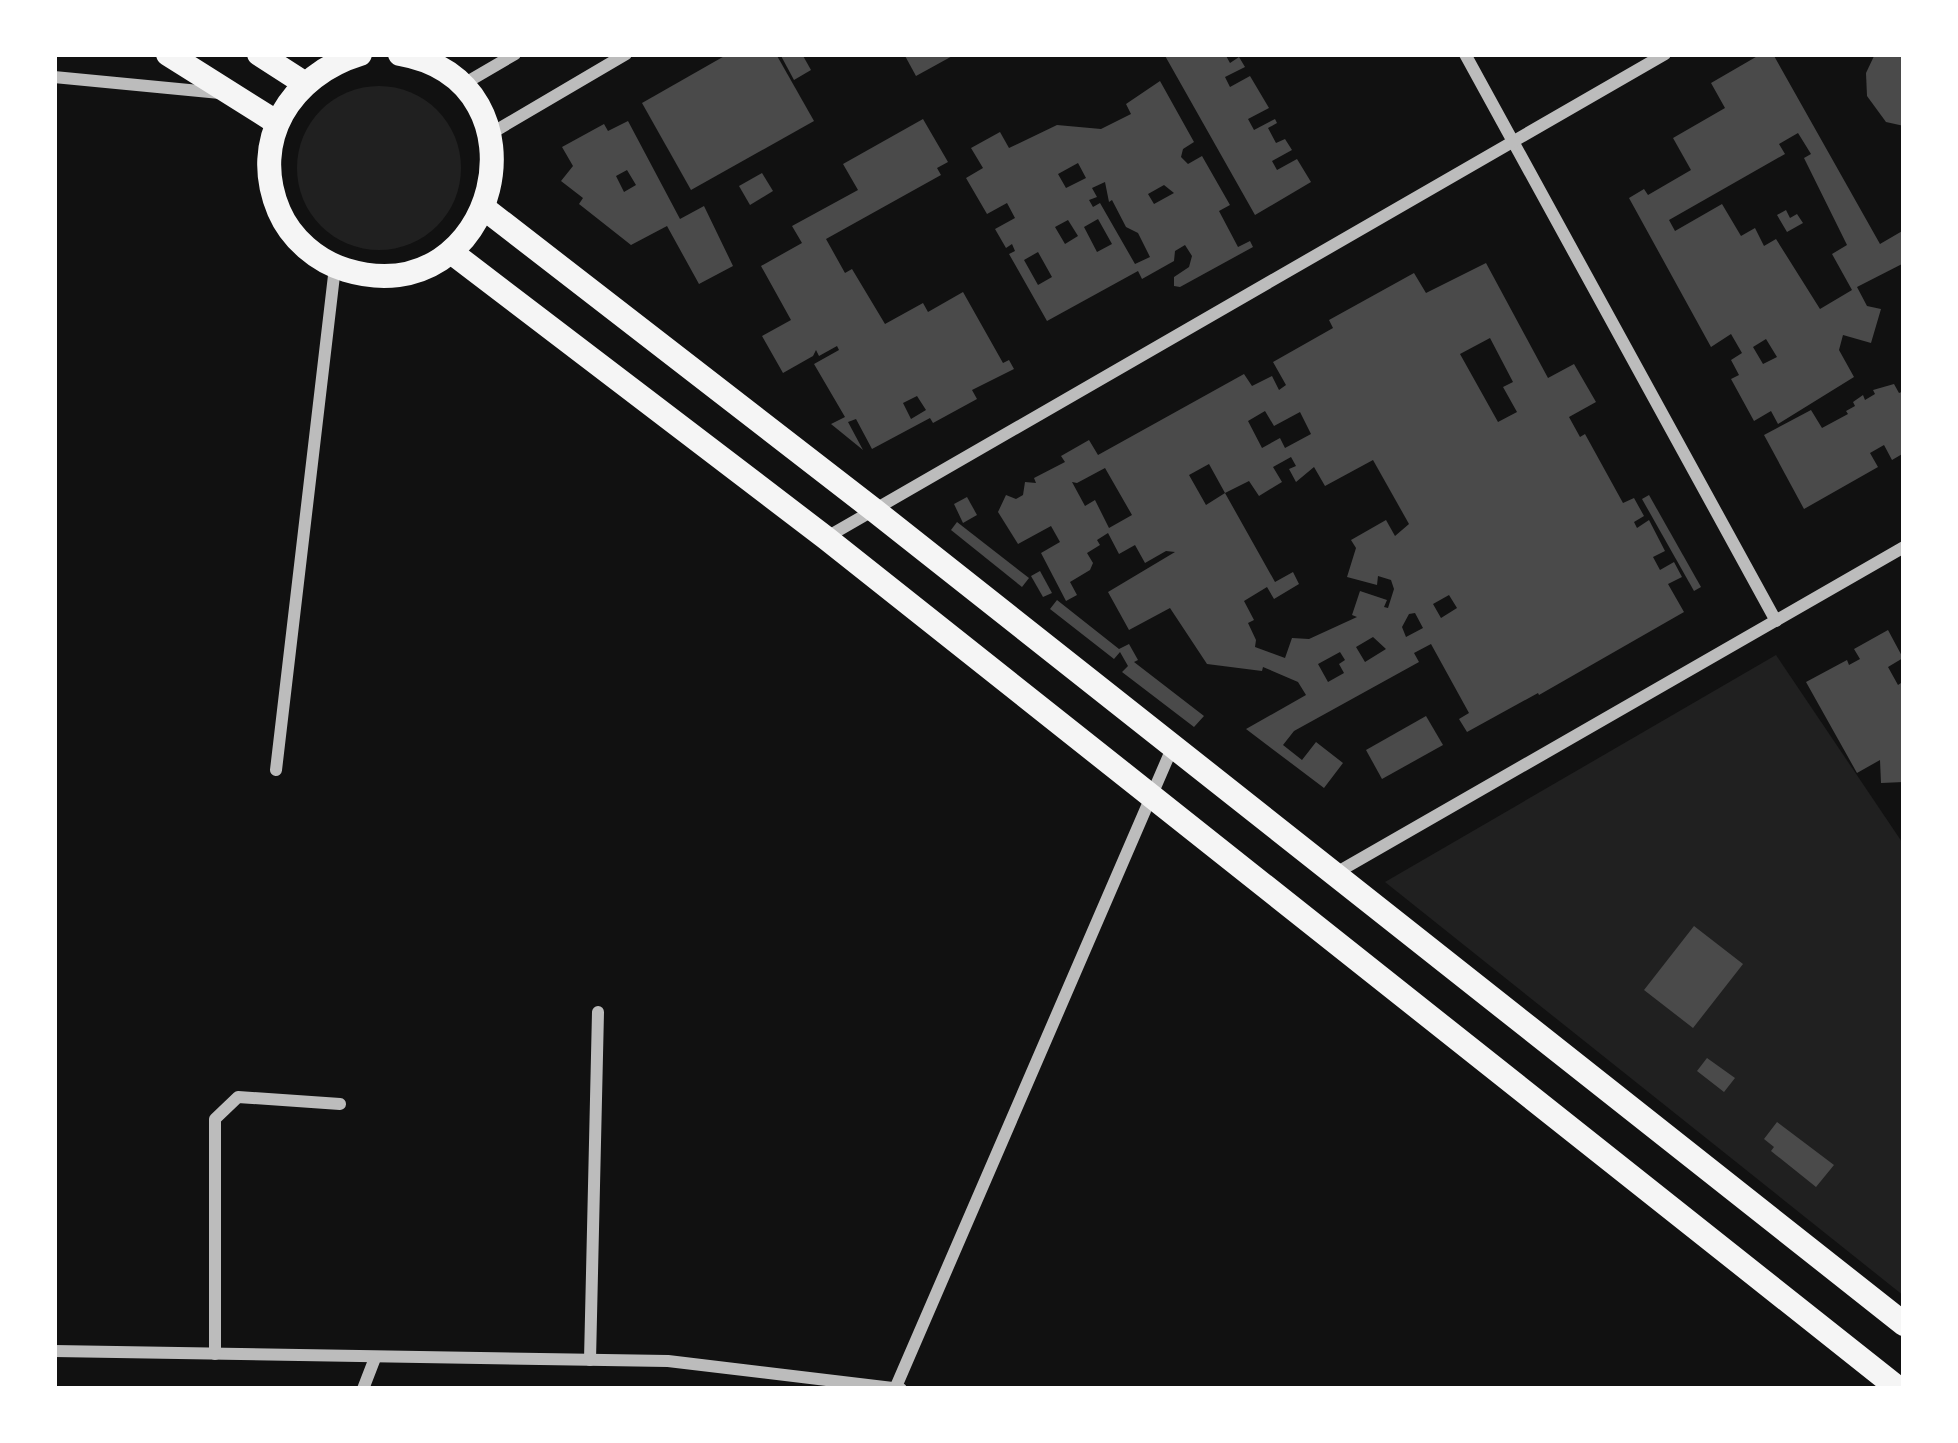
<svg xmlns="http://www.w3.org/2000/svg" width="1958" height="1443" viewBox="0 0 1958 1443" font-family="'PT Sans Narrow',sans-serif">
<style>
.green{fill:#202020}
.building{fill:#4a4a4a;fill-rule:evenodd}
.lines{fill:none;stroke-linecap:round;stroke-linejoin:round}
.minor{stroke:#bcbcbc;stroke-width:12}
.secondary{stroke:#f5f5f5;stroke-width:24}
</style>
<rect width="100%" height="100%" fill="#111"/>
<!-- green -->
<g class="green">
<circle cx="379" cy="168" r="82"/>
<polygon points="1776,655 1904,845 1904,1296 1385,882"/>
</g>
<!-- building -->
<g class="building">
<polygon points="728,54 776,54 814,121 691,190 642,103"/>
<polygon points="780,54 802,54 811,70 794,80"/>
<polygon points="904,54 956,54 916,76"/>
<polygon points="1164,54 1225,54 1230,63 1239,57 1245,67 1225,77 1230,87 1250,76 1269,108 1248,119 1254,130 1275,119 1277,123 1268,128 1276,143 1285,139 1292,150 1272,161 1277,170 1297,159 1311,182 1255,215"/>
<path d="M1761 54H1773L1880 244 1904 230V263L1857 287 1867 306 1881 309 1871 343 1843 335 1839 350 1854 377 1778 424 1771 411 1754 421 1731 379 1739 375 1731 360 1742 353 1731 334 1711 347 1629 198 1644 189 1648 195 1691 170 1673 138 1725 108 1711 83ZM1798 133 1811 154 1804 158 1847 245 1832 254 1852 290 1820 309 1776 239 1764 246 1755 228 1741 236 1722 204 1675 231 1669 220 1785 154 1779 144ZM1766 339 1777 357 1763 364 1753 347Z"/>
<polygon points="1875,54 1904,54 1904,126 1886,122 1867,96 1866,73"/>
<path d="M1160 81 1194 142 1183 149 1181 157 1188 164 1202 156 1230 205 1219 211 1238 247 1250 241 1253 247 1180 287 1174 286V277L1189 267 1192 256 1185 245 1175 251 1174 261 1142 279 1138 271 1047 321 1009 254 1015 251 1012 244 1006 248 995 229 1015 218 1007 203 987 214 966 178 983 168 971 148 1000 132 1009 148 1057 125 1101 129 1131 114 1126 104ZM1078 163 1086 178 1066 188 1058 174ZM1105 182 1109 202 1112 200 1126 227 1138 233 1150 257 1135 264 1100 203 1093 207 1089 200 1097 197 1092 188ZM1164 185 1174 193 1154 204 1148 194ZM1098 219 1112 244 1097 252 1084 227ZM1068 220 1078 236 1065 244 1055 227ZM1038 252 1052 277 1038 285 1024 260Z"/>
<path d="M923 119 948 162 937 168 941 175 826 239 845 273 852 269 885 324 923 303 928 312 963 292 1003 363 1009 360 1014 369 972 390 977 399 933 423 930 418 872 449 856 419 848 422 863 450 831 424 845 417 814 364 839 350 837 346 819 356 816 350 813 356 783 373 762 336 791 320 761 266 802 243 792 226 858 190 843 164ZM917 396 926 410 911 419 903 403Z"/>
<path d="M628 121 680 219 704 206 733 266 699 284 667 226 631 245 579 204 583 198 561 181 573 166 562 147 604 124 608 131ZM627 170 636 185 624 192 616 176Z"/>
<polygon points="762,173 773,191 750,205 739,186"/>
<polygon points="1786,210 1790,218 1797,214 1803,223 1787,232 1777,215"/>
<path d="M1486 263 1548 378 1574 364 1596 402 1569 417 1580 437 1585 434 1623 503 1634 498 1644 516 1634 522 1637 528 1649 520 1665 551 1653 557 1660 570 1674 562 1682 577 1668 584 1684 612 1539 695 1538 693 1467 732 1459 719 1469 713 1431 644 1414 653 1419 662 1294 731 1283 745 1302 760 1316 742 1343 763 1324 788 1246 729 1306 695 1298 682 1263 667 1262 671 1207 664 1170 608 1129 630 1108 592 1175 552 1166 551 1145 563 1135 545 1119 554 1108 533 1097 540 1100 545 1087 553 1093 563 1090 570 1070 582 1077 595 1066 601 1041 553 1060 542 1051 526 1018 544 998 512 1006 495 1016 499 1023 495 1025 482 1036 483 1034 478 1065 462 1061 456 1089 440 1098 455 1244 374 1252 386 1272 376 1279 390 1286 385 1273 362 1333 328 1329 320 1414 273 1426 293ZM1490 338 1513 382 1503 387 1517 412 1498 422 1460 354ZM1265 411 1274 426 1300 412 1311 434 1285 448 1280 438 1262 448 1248 421ZM1291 457 1296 466 1289 469 1296 482 1314 467 1325 486 1373 460 1409 524 1395 536 1386 520 1351 540 1356 548 1347 577 1377 585 1378 576 1391 580 1394 589 1388 608 1384 607 1387 600 1360 591 1352 615 1357 617 1309 639 1292 638 1285 658 1255 647 1256 640 1248 623 1254 620 1244 601 1267 587 1274 599 1299 584 1293 572 1275 582 1225 493 1206 505 1189 475 1209 464 1225 493 1249 481 1259 496 1282 482 1273 467ZM1105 468 1132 515 1109 528 1095 500 1085 506 1072 482 1077 483ZM1449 595 1457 608 1441 618 1433 604ZM1415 613 1423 628 1406 637 1402 627 1409 614ZM1373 637 1386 649 1365 662 1356 647ZM1340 652 1345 660 1339 664 1344 673 1328 682 1318 664Z"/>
<polygon points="1894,384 1899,393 1904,391 1904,453 1892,460 1884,445 1870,453 1878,467 1804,509 1764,435 1811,410 1822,428 1848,414 1846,411 1855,406 1853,402 1863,395 1865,400 1875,394 1873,390"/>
<polygon points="1649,495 1701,587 1694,591 1642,499"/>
<polygon points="967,497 977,515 963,523 954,504"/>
<polygon points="957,522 1029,578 1022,587 951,530"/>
<polygon points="1040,571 1052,593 1043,597 1031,576"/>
<polygon points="1057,600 1119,649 1129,644 1138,660 1134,662 1204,716 1194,727 1122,672 1128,666 1120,652 1114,659 1050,609"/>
<polygon points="1888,630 1903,658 1888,667 1898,685 1904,681 1904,782 1881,783 1880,760 1857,773 1806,682 1847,660 1849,665 1860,659 1854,649"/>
<polygon points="1426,716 1443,745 1382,779 1366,750"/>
<polygon points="1694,926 1743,964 1693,1028 1644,990"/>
<polygon points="1707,1058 1735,1078 1724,1092 1697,1071"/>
<polygon points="1777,1122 1834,1165 1816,1187 1771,1151 1774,1147 1764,1139"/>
</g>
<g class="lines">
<!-- minor -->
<g class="minor">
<polyline points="1465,54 1776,621"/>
<polyline points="54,77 220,93"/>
<polyline points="462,85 515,54"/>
<polyline points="490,134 626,54"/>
<polyline points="827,537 1665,54"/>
<polyline points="276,770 335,267"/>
<polyline points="1336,873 1904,547"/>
<polyline points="54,1351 668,1361 901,1389"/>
<polyline points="215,1354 215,1119 238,1097 340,1104"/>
<polyline points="590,1360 598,1012"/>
<polyline points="363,1389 375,1358"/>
<polyline points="895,1389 1173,746"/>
</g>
<!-- secondary -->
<g class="secondary">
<polyline points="168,54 276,122"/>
<polyline points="259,54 304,83"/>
<path d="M360 54C291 75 249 140 279 211 291 239 317 261 346 270 498 316 555 81 400 54"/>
<polyline points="485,209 874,510 1904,1324"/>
<polyline points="451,252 826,538 1899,1389"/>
</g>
</g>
<!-- border -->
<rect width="1958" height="1443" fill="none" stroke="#ffffff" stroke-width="114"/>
</svg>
